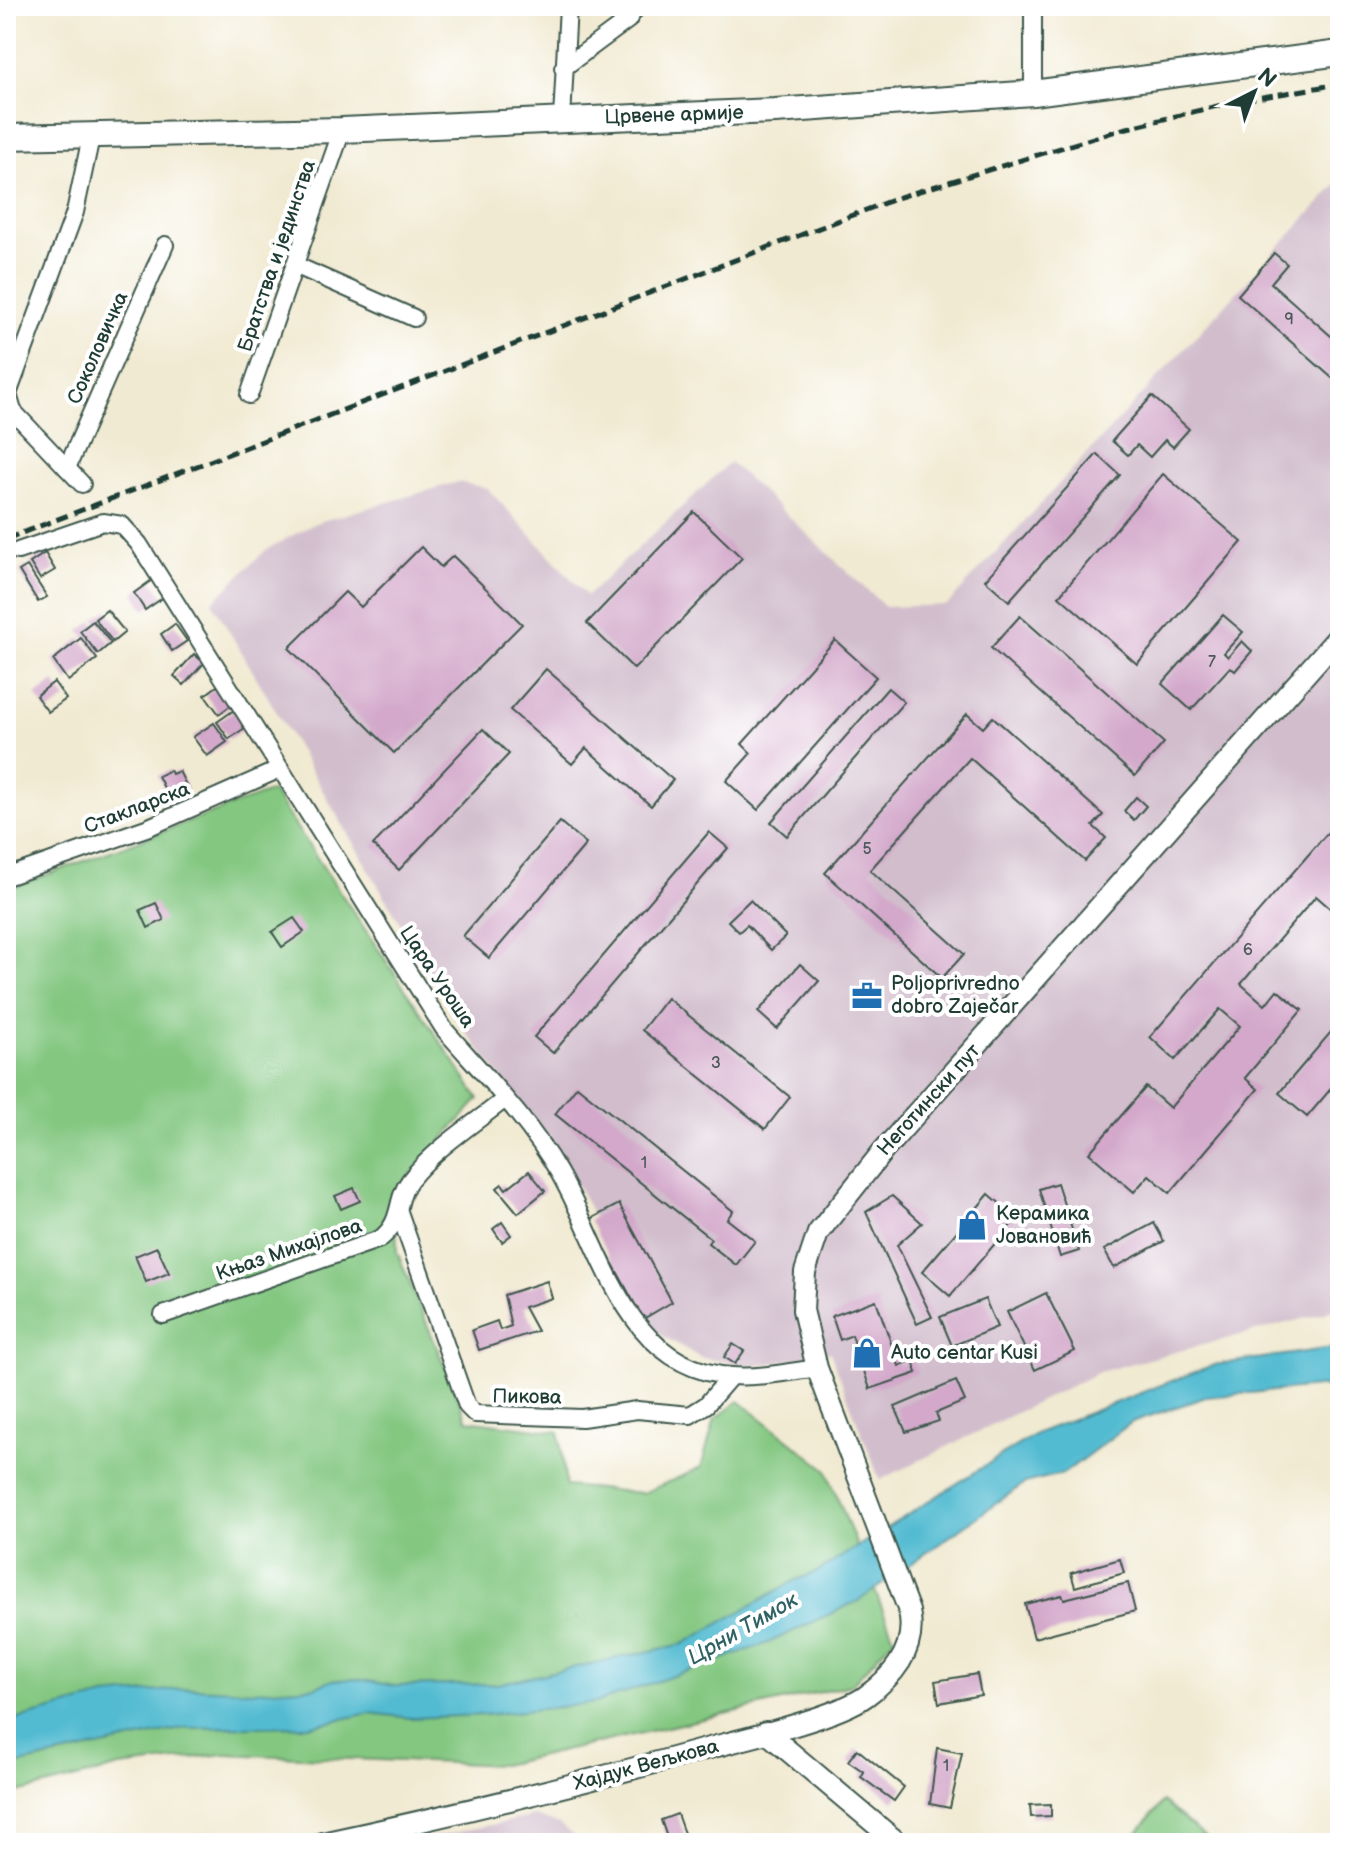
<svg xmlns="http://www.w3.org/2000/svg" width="1346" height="1849" viewBox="0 0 1346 1849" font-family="'Balsamiq Sans',sans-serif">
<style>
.industrial{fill:#d1bdcc}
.green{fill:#83c781;stroke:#51825a;stroke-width:2}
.water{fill:#53bbd1;stroke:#397c82;stroke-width:2}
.building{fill:#d3a8ca}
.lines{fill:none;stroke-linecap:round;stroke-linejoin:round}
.minor-casing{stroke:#3e574c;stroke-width:20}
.tertiary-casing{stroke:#3e574c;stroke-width:24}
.secondary-casing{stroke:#3e574c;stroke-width:28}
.minor{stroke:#fff;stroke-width:16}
.tertiary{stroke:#fff;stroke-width:20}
.secondary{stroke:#fff;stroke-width:24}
.rail{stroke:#1f3d34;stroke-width:5;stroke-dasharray:12 6;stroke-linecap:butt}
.labels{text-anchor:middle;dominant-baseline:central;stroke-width:8;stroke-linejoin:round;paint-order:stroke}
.number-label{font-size:16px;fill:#4c585a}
.street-label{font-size:20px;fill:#1f3d34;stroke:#fff}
.poi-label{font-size:20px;fill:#1f3d34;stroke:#fff;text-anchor:start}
.water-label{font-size:22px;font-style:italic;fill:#2f6363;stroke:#fff}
</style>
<rect width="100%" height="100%" fill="#fff"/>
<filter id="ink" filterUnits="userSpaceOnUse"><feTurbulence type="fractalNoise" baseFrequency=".0125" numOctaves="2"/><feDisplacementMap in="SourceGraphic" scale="16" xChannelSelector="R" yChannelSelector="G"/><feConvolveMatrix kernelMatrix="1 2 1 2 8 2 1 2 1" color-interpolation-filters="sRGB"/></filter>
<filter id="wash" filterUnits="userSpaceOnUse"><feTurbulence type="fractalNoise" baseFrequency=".006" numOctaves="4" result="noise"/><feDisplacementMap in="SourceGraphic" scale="32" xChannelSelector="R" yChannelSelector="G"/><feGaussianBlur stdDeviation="1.8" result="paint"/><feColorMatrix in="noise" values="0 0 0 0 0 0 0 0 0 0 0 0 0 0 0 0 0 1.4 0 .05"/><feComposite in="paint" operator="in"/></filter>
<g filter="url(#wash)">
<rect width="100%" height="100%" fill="#f1ead2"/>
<!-- industrial -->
<g class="industrial">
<polygon points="1340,181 1340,1306 1325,1313 1099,1372 880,1480 830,1352 756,1366 701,1358 653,1330 562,1156 459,1023 212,602 266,550 315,523 458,482 487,488 587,596 730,462 885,607 947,605"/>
<polygon points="534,1816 559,1824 582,1843 405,1843"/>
</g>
<!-- green -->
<g class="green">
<polygon points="272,791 479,1099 395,1192 397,1252 467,1420 559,1432 566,1486 643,1493 701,1468 715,1419 739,1401 826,1469 894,1638 851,1685 502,1765 224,1754 120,1767 6,1796 6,890"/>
<polygon points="1163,1802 1212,1843 1138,1843 1133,1838"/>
</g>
<!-- water -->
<polygon class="water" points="1340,1347 1340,1385 1206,1397 1132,1422 1064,1473 1025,1483 860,1600 768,1643 595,1703 485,1715 410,1718 370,1713 309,1726 185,1728 6,1767 6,1722 105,1696 192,1688 256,1691 315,1687 333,1680 358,1679 394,1686 497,1684 683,1644 796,1580 817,1572 1037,1433 1213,1365"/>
<g id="blocks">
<!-- building -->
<g class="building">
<polygon points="1274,253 1287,264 1271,283 1340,344 1340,385 1238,295"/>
<polygon points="1152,396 1189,429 1173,447 1165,440 1150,457 1137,445 1128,455 1112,441"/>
<polygon points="1097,454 1120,475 1009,601 985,580"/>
<polygon points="1163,474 1242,542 1137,664 1059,596"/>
<polygon points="694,512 742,558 634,669 587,623"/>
<polygon points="421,547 441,567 453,556 522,624 394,753 289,648 345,592 361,607"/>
<polygon points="45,553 55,570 40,579 30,563"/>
<polygon points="27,566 47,597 38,602 19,571"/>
<polygon points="152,580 164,597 145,610 134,593"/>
<polygon points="107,610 125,632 113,642 95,619"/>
<polygon points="1223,615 1243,632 1224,653 1228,657 1242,641 1252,651 1235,671 1230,667 1191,710 1162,684"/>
<polygon points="1020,616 1164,743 1135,776 991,648"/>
<polygon points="93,621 111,643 98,654 80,631"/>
<polygon points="175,624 187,641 172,651 161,634"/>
<polygon points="81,638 97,659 68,681 53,660"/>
<polygon points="835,640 876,677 758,810 726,781 751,753 742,744"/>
<polygon points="194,654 204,663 184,685 174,676"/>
<polygon points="546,669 673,780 651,806 586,748 572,764 510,710"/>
<polygon points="54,682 66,699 48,712 36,696"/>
<polygon points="220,684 234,703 219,714 205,695"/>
<polygon points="888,688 904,702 787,836 771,822"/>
<polygon points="237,708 249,725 229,739 217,722"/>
<polygon points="967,714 983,728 993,717 1103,815 1093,826 1106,838 1085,861 970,758 870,870 964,954 942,978 825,873"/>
<polygon points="214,723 227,742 207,756 193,737"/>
<polygon points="483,729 509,754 399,870 373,845"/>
<polygon points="170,770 172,774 179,771 188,789 169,798 158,776"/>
<polygon points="1136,797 1146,806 1134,820 1124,811"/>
<polygon points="560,822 586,844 489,958 463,936"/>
<polygon points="1329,831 1340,841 1340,917 1316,896 1241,984 1265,1005 1277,990 1302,1010 1245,1078 1258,1089 1170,1193 1149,1175 1134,1192 1089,1153 1146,1087 1170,1108 1240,1026 1220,1009 1175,1060 1150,1037"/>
<polygon points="709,832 728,848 553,1053 534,1037"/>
<polygon points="750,900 786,936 771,950 747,925 739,932 728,921"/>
<polygon points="156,903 164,920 148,928 140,910"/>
<polygon points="294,918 304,932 282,947 272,932"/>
<polygon points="800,964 819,981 777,1029 758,1012"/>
<polygon points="667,998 790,1097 765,1129 642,1030"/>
<polygon points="1336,1026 1340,1029 1340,1078 1307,1117 1279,1093"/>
<polygon points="577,1086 733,1211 727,1219 755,1241 736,1265 708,1243 711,1239 555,1114"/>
<polygon points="529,1171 545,1191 518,1213 497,1188 502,1184 506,1189"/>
<polygon points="1057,1183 1079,1251 1060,1257 1039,1189"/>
<polygon points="354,1188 360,1201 341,1209 335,1196"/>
<polygon points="989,1194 1017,1218 950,1296 922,1272"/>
<polygon points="892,1196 922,1223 897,1245 932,1317 917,1324 866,1212"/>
<polygon points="619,1204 672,1302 643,1319 589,1220"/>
<polygon points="502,1222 511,1235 502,1242 493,1229"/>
<polygon points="1154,1223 1164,1241 1114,1268 1104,1250"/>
<polygon points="157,1247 169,1273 146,1282 135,1256"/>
<polygon points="547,1281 552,1298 524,1307 537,1331 479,1350 472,1330 497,1321 500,1330 511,1326 504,1295"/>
<polygon points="1046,1293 1075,1351 1035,1370 1007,1312"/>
<polygon points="985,1299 997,1327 952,1346 940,1317"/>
<polygon points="876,1300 899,1366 913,1360 917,1373 870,1389 852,1335 840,1340 832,1316"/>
<polygon points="733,1344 744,1351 735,1364 724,1357"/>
<polygon points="956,1381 965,1401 936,1413 939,1421 906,1432 895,1407"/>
<polygon points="1120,1559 1124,1573 1075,1587 1071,1573"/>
<polygon points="1128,1583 1135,1611 1034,1638 1025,1604 1062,1595 1064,1599"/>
<polygon points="977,1674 981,1695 939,1703 935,1681"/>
<polygon points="937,1748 962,1753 950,1808 930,1804"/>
<polygon points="857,1749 904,1787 894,1801 861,1777 864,1772 848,1761"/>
<polygon points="1051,1804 1051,1816 1031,1817 1030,1805"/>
<polygon points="677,1814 682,1828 688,1843 669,1843 661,1820"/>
</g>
</g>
</g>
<g filter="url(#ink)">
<use href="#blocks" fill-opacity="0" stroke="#3e574c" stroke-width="2"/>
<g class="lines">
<!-- minor casing -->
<g class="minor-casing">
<g id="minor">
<polyline points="1033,6 1033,93"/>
<polyline points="563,68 628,20 637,6"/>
<polyline points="562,119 568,6"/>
<polyline points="297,266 414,318"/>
<polyline points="249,395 342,130"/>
<polyline points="67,468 165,245"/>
<polyline points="82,484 13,411 8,394 75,212 91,137"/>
<path d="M18 551 103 522 122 525 139 544 444 1029C484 1075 528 1119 558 1171 603 1247 624 1370 732 1376 760 1378 789 1372 817 1368"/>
<polyline points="6,877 149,827 280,769"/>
<polyline points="399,1212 467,1406 475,1414 582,1418 637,1410 690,1415 706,1405 731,1376"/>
<path d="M163 1315 380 1239C404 1220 394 1201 410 1180 435 1148 474 1124 505 1099"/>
</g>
</g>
<!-- tertiary casing -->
<g class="tertiary-casing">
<g id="tertiary">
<polyline points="766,1732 898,1843"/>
<path d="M322 1843C454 1815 586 1782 717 1746 753 1737 839 1716 866 1696 895 1675 917 1647 909 1611L817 1368 803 1310 805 1272 818 1233 883 1151 1340 635"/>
</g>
</g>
<!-- secondary casing -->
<g class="secondary-casing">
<polyline id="secondary" points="6,137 342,130 775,111 1033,93 1340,53"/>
</g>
<!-- minor -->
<use href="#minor" class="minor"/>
<!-- tertiary -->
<use href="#tertiary" class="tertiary"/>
<!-- secondary -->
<use href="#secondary" class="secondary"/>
<!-- rail -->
<polyline class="rail" points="6,539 900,197 1123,129 1238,101 1340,84"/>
</g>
</g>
<!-- icons -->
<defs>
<g id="office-bare" transform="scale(2.4)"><path d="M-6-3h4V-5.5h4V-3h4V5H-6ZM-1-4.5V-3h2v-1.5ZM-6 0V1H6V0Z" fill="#1f6fb2" stroke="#fff" stroke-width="2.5" paint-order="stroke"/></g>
<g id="shop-bare" transform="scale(2.4)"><path d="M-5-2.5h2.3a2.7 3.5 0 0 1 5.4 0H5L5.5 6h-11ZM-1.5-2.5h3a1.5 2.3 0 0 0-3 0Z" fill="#1f6fb2" stroke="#fff" stroke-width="2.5" paint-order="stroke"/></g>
</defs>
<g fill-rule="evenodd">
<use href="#office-bare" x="867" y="996"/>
<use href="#shop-bare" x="972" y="1225"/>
<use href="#shop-bare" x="867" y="1353"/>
</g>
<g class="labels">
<!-- number labels -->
<g class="number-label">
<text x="1289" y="319">9</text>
<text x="1212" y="662">7</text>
<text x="867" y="849">5</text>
<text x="1248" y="950">6</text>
<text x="716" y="1063">3</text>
<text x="644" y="1163">1</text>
<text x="946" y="1766">1</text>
</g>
<!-- street labels -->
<g class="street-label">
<text transform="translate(674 115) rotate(-2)">Црвене армије</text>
<text transform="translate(277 256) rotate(-71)">Братства и јединства</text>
<text transform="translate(98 348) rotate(-66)">Соколовичка</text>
<text transform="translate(137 808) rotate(-21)">Стакларска</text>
<text transform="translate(437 977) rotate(56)">Цара Уроша</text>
<text transform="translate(929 1100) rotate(-48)">Неготински пут</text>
<text transform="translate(289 1250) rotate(-19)">Књаз Михајлова</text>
<text transform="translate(527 1397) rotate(1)">Пикова</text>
<text transform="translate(646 1765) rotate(-15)">Хајдук Вељкова</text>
</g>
<!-- poi labels -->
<g class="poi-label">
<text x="891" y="984">Poljoprivredno<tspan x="891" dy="23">dobro Zaječar</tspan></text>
<text x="996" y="1214">Керамика<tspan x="996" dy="23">Јовановић</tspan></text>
<text x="891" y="1353">Auto centar Kusi</text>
</g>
<!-- water labels -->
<g class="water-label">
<text transform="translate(743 1629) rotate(-30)">Црни Тимок</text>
</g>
</g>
<!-- margin -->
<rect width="1346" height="1849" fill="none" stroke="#fff" stroke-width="32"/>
<!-- north arrow -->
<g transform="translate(1254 92) rotate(42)" stroke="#ffffff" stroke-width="6" paint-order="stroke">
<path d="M0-6L14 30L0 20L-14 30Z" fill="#1f3d34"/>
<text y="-12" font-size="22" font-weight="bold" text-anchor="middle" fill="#1f3d34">N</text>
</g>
</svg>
